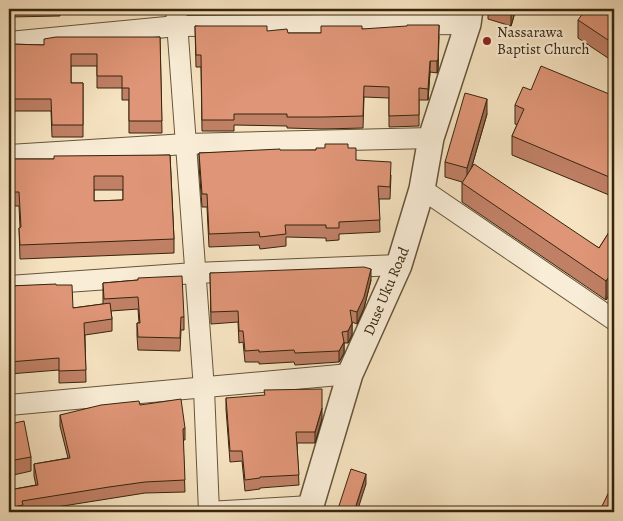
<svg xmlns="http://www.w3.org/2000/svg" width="623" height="521" viewBox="0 0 623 521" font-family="Alegreya,serif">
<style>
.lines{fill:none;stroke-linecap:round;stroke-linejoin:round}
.minor-casing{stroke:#665439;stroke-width:22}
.tertiary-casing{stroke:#665439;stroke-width:28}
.minor{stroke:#f9edd7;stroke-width:20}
.tertiary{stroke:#f9edd7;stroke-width:25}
.wall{fill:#c08066;stroke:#36250c;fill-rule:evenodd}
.shaded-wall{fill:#9c6853;stroke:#36250c}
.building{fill:#df9577;stroke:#36250c;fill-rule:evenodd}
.poi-dot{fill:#8f2418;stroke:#f9edd7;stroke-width:2}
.labels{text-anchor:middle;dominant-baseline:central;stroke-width:4.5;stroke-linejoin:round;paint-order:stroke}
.poi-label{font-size:15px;fill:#36250c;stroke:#f9edd7;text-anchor:start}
.street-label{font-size:15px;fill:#36250c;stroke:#f9edd7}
</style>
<rect width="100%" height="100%" fill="#f6e3c1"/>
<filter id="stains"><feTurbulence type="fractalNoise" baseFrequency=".004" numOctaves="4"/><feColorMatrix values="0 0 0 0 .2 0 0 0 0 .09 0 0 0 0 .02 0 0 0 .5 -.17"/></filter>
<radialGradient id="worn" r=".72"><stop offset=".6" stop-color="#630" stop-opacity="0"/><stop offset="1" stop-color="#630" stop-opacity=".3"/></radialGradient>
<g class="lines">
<!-- minor casing -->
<g class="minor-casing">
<g id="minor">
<polyline points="176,9 204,389 209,512"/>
<polyline points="9,42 177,26 468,24"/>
<polyline points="9,155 186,144 431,138"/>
<polyline points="422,189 614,320"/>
<polyline points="9,286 195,273 399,265"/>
<polyline points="9,405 350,374"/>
<polyline points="207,512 311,506"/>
</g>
</g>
<!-- tertiary casing -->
<g class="tertiary-casing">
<polyline id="tertiary" points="309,512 350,374 399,265 422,189 431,138 468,24 470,9"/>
</g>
<!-- minor -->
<use href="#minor" class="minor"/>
<!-- tertiary -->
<use href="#tertiary" class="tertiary"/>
</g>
<!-- wall -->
<g class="wall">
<polygon points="9,9 60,9 60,16 9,17"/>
<rect x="191" y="9" width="39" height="5"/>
<polygon points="488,9 516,9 511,26 488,19"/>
<polygon points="614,11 614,62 578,38 578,20"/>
<polygon points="195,26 288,33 321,33 362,29 439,36 438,70 437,73 430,72 428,100 419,100 419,126 389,127 389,98 364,97 363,128 323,129 287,128 287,126 234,125 234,131 202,131 201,67 196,67"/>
<polygon points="160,37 162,133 129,133 129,100 122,100 122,88 97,88 97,66 71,66 71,83 83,83 83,137 52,137 51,111 9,111 9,44 44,45"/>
<polygon points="531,90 614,96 614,197 512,155 512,136 517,125 515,124 515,105"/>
<polygon points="487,114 471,169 599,248 611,229 606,300 462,202 462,182 445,177 445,162"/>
<polygon points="348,148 356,160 391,175 390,199 379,199 380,232 339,234 339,240 326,241 326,238 286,237 286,246 260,249 259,245 209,247 207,207 202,207 199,165 199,153 316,150"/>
<path d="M170 155 174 239V253L20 259 19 228H20L19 206H9V159H54ZM94 190H123V200L94 201Z"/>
<polygon points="210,273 371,280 364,308 357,324 352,322 352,335 348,343 344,343 344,353 339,362 295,365 294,362 259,364 259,362 245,362 243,342 239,343 238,322 211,324"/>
<polygon points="138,280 184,317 184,330 181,330 180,351 138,350 137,336 137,323 139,323 138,309 111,311 112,319 112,331 85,335 86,382 59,383 59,370 9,374 9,286 56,285 73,308 103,304 103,283"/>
<polygon points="226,398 322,419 315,443 297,443 299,485 260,488 260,489 245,491 242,461 230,462 226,409"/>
<polygon points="140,405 185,428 185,440 183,440 185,492 145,493 25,512 9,512 9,490 36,485 34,476 34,464 68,458 60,426 60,415"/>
<polygon points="9,419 10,424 31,457 31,471 9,476"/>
</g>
<!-- shaded-wall -->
<g class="shaded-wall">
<polygon points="512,9 516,9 511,26 511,11"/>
<polygon points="439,25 438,70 437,73 437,61"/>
<polygon points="430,61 430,72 428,100 428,89"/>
<polygon points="487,99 487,114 467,183 467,168"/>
<polygon points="371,269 371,280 364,308 357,324 357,312"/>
<polygon points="614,269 614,288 606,300 606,281"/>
<polygon points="352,323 352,335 348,343 348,331"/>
<polygon points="344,342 344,353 339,362 339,351"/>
<polygon points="322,408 322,419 315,443 315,432"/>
<polygon points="366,474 366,484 357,512 354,512"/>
</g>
<!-- building -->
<g class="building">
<polygon points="503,9 512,9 511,11"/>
<polygon points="586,9 610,9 614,11 614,44 578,20"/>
<polygon points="407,25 439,25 438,59 437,61 430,61 428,89 419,88 419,115 389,116 389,87 364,86 363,116 323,117 287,117 287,114 234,114 234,120 202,120 201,55 196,55 195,26 267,26 267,31 287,29 288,33 321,33 321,26 362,26 362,29 407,26"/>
<polygon points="56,37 160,37 162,121 129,121 129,88 122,88 122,76 97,76 97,54 71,54 71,83 83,83 83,125 52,125 51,99 9,99 9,44 44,45 44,39"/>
<polygon points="541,66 614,96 614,179 512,136 524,109 515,105 523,87 531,90"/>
<polygon points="465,93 487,99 467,168 445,162"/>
<polygon points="325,144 348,144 348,148 356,148 356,160 391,162 390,187 378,186 380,220 339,222 339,228 326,228 326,225 285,225 286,234 260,237 259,232 209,234 207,194 202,194 199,153 280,149 280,150 316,150 316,148 325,148"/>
<path d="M170 155 174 239 20 245 19 228 21 227 19 192H9V159H54V156ZM94 176H123V200L94 201Z"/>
<polygon points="474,164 599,248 611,229 614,231 614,269 606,281 462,183"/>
<polygon points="364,267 371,269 364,297 357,312 350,310 352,323 348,331 342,332 344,342 339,351 295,353 294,350 259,352 259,350 245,351 243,331 239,331 238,311 211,312 210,273"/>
<polygon points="182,276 184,317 181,317 180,338 138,337 137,323 140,323 138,297 104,299 103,283 138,280 138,278"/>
<polygon points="56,284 56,285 72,285 73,308 110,303 112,319 84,323 86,370 59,371 59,358 9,362 9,286"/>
<polygon points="322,389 322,408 315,432 296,432 299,475 260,477 260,478 245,480 242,451 230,451 226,398 265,395 264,390"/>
<polygon points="181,399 185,428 183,429 185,480 145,482 109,487 22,501 23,505 9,508 9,490 38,485 34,464 70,458 60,415 101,405 139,401 140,405"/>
<polygon points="9,419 10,424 24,421 31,457 9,461"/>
<polygon points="351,469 366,474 354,512 337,512"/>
<polygon points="614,482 614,512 599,512"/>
</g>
<!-- markers -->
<circle class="poi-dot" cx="487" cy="41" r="5"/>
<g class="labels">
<!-- poi labels -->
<g class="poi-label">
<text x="497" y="32">Nassarawa<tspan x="497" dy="17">Baptist Church</tspan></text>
</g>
<!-- street labels -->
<g class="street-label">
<text transform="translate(386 291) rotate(-67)">Duse Uku Road</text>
</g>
</g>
<!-- margin -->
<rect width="623" height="521" fill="none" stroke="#f6e3c1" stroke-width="30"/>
<rect x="10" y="10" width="603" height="501" fill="none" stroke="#36250c" stroke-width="2.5"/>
<rect x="15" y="15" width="593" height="491" fill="none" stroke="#36250c"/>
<rect width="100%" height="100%" filter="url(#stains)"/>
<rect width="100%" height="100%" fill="url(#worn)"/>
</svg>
